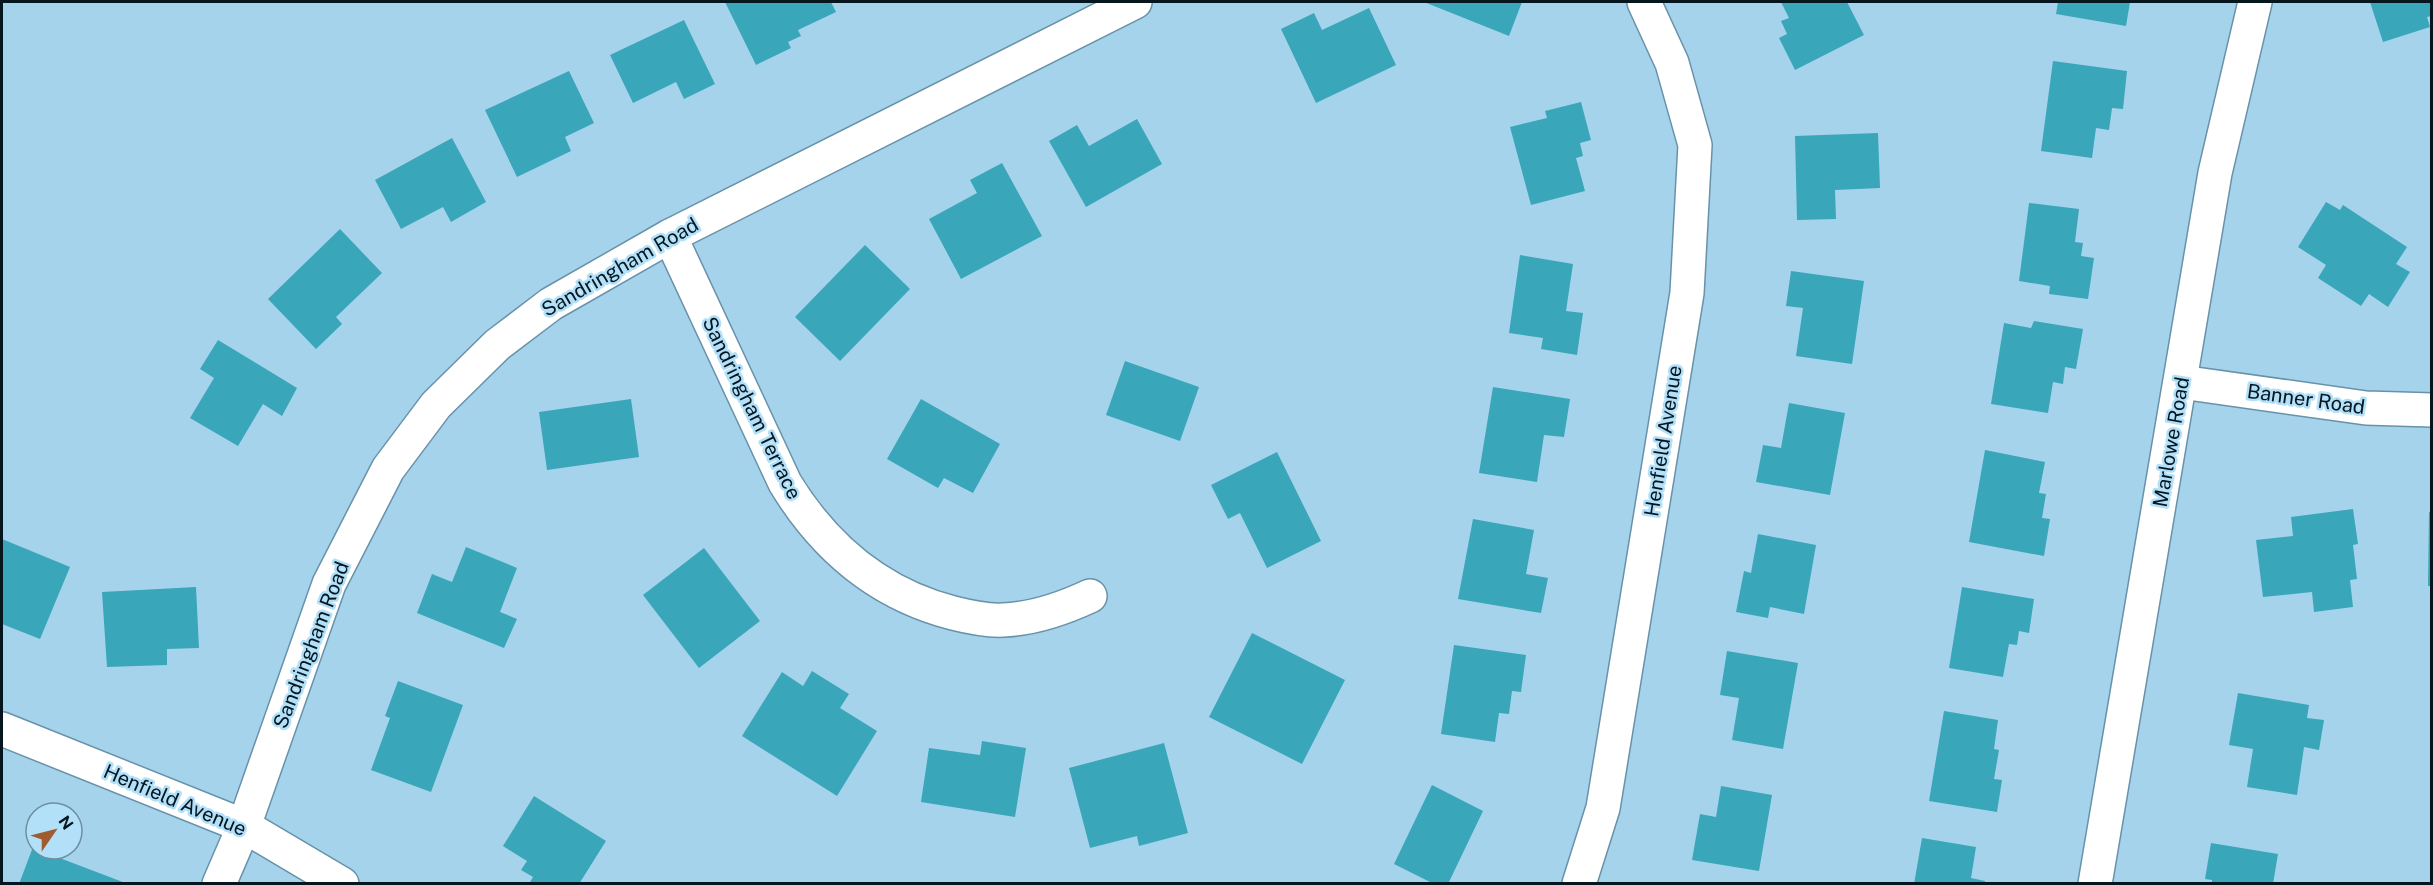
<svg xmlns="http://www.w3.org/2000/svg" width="2433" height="885" viewBox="0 0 2433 885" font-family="'Public Sans',sans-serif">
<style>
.building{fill:#3aa6b9}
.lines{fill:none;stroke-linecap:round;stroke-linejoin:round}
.minor-casing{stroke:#6792a9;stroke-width:36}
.minor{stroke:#fff;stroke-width:33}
.labels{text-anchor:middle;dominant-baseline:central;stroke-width:5;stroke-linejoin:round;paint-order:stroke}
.street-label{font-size:20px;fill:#05161f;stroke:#b3e0f9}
</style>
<rect width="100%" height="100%" fill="#a6d3ec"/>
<!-- building -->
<g class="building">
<polygon points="725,2 831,2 836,12 798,30 801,36 788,42 791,48 756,65"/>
<polygon points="1424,2 1522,2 1509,36"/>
<polygon points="1781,2 1847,2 1864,35 1795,70 1779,38 1787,34 1781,21 1789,18"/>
<polygon points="2058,2 2130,2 2126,26 2056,14"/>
<polygon points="2370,2 2432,2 2432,16 2427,17 2430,27 2383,42"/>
<polygon points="1369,8 1396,65 1316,103 1281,29 1314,13 1322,30"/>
<polygon points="684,20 715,84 684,99 676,82 633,103 610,55"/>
<polygon points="2053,61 2127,71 2123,109 2112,108 2109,130 2096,128 2092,158 2041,151"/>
<polygon points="569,71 594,123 565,137 571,151 517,177 485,110"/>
<polygon points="1581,102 1591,140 1580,143 1583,156 1576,158 1585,191 1531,205 1510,127 1547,118 1545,111"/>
<polygon points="1137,119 1162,164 1086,207 1049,141 1077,125 1089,146"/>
<polygon points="1878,133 1880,188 1835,190 1836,219 1797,220 1795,136"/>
<polygon points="452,138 486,202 451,222 443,207 401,229 375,180"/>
<polygon points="1002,163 1042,236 961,279 929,219 977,193 970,180"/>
<polygon points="2326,202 2340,210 2343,205 2407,247 2396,264 2410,272 2388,307 2369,294 2361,306 2318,278 2326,265 2298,247"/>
<polygon points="2029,203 2079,209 2075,242 2083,243 2081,256 2094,258 2088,299 2049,294 2050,286 2019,281"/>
<polygon points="340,229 382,273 336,317 342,324 316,349 268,299"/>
<polygon points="865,245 910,289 840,361 795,317"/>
<polygon points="1520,255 1573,264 1566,311 1583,313 1577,355 1541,349 1543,338 1509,333"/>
<polygon points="1791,271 1864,281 1852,364 1796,356 1803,308 1786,306"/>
<polygon points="2034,321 2083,329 2076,369 2065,367 2063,384 2053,382 2048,413 1991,404 2004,323 2031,328"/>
<polygon points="218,340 297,388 282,416 263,404 238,446 190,418 214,378 200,369"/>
<polygon points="1125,361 1199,387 1180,441 1106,415"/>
<polygon points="1493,387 1570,399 1564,437 1544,435 1537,482 1479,473"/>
<polygon points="631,399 639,457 547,470 539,412"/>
<polygon points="921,399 1000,444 973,493 944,478 938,488 887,459"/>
<polygon points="1789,403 1845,413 1830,495 1756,482 1763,445 1781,448"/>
<polygon points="1985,450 2045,462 2039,493 2046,494 2042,518 2050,519 2044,556 1969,542"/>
<polygon points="1277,452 1321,541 1267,568 1240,513 1228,519 1211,485"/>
<polygon points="2353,509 2358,544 2353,545 2357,579 2350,580 2353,607 2314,612 2312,592 2263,597 2256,540 2293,536 2291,517"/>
<polygon points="2429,512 2432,512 2432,586 2428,586"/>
<polygon points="1473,519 1534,530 1526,574 1548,578 1541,613 1458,599"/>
<polygon points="1758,534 1816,545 1804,614 1770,607 1768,618 1736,612 1744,571 1751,573"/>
<polygon points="2,539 70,567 40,639 2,624"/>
<polygon points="466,547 517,568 500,612 517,619 504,648 417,613 432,574 452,582"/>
<polygon points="704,548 760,621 699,668 643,595"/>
<polygon points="196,587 199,648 167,649 167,665 107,667 102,592"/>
<polygon points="1962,587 2034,599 2029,633 2019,631 2017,645 2009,644 2003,677 1949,668"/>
<polygon points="1252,633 1345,680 1302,764 1209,717"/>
<polygon points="1454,645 1526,655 1521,692 1512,691 1509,714 1499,713 1495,742 1441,734"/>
<polygon points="1727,651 1798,663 1783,749 1732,740 1739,698 1720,695"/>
<polygon points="812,671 849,694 840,708 877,731 837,796 742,736 782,672 803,686"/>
<polygon points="398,681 463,705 431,792 371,770 390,718 385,716"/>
<polygon points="2238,693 2309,705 2307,718 2324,720 2319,750 2304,747 2297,795 2247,787 2253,749 2229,745"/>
<polygon points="1944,711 1998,720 1994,749 1999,750 1994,779 2002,780 1997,812 1929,801"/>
<polygon points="982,741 1026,748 1015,817 921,802 929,748 980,755"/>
<polygon points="1164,743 1188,833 1139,846 1137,836 1090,848 1069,768"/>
<polygon points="1432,785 1483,811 1448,884 1434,884 1394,864"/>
<polygon points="1721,786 1772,795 1759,871 1692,860 1700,814 1716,817"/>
<polygon points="534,796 606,841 579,884 529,884 533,877 521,870 527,861 503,846"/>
<polygon points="1922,838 1976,847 1971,878 1985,881 1985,884 1914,884"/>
<polygon points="2211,843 2278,854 2273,884 2212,884 2212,880 2205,879"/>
<polygon points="33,847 36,849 128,884 19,884"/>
</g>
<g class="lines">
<!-- minor casing -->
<g class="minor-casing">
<g id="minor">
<path d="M670 236 785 483C824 547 879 594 953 613 969 617 987 621 1003 620 1034 619 1062 609 1090 596"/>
<polyline points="2181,382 2366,408 2432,410"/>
<polyline points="2,729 244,826 342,884"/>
<polyline points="219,884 244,826 329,584 388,469 436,405 497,345 551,304 670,236 1135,2"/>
<polyline points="1579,884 1603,808 1687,293 1695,145 1672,63 1644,2"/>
<polyline points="2095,884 2215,173 2255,2"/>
</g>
</g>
<!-- minor -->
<use href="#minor" class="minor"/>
</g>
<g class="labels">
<!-- street labels -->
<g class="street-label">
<text transform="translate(620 267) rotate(-30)">Sandringham Road</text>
<text transform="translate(2306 399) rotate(8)">Banner Road</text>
<text transform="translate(752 408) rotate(64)">Sandringham Terrace</text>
<text transform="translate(1663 441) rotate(-81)">Henfield Avenue</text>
<text transform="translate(2171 442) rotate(-80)">Marlowe Road</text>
<text transform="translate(311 645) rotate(-69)">Sandringham Road</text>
<text transform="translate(175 800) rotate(23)">Henfield Avenue</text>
</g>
</g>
<!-- border -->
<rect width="2433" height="885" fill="none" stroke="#05161f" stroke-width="6"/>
<!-- north arrow -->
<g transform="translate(54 831) rotate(55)"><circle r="28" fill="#b3e0f9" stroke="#6d8fa2" stroke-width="1.5"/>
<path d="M0-4.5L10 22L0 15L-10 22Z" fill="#a05b2e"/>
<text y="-9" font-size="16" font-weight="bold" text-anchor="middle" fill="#05161f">N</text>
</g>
</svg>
